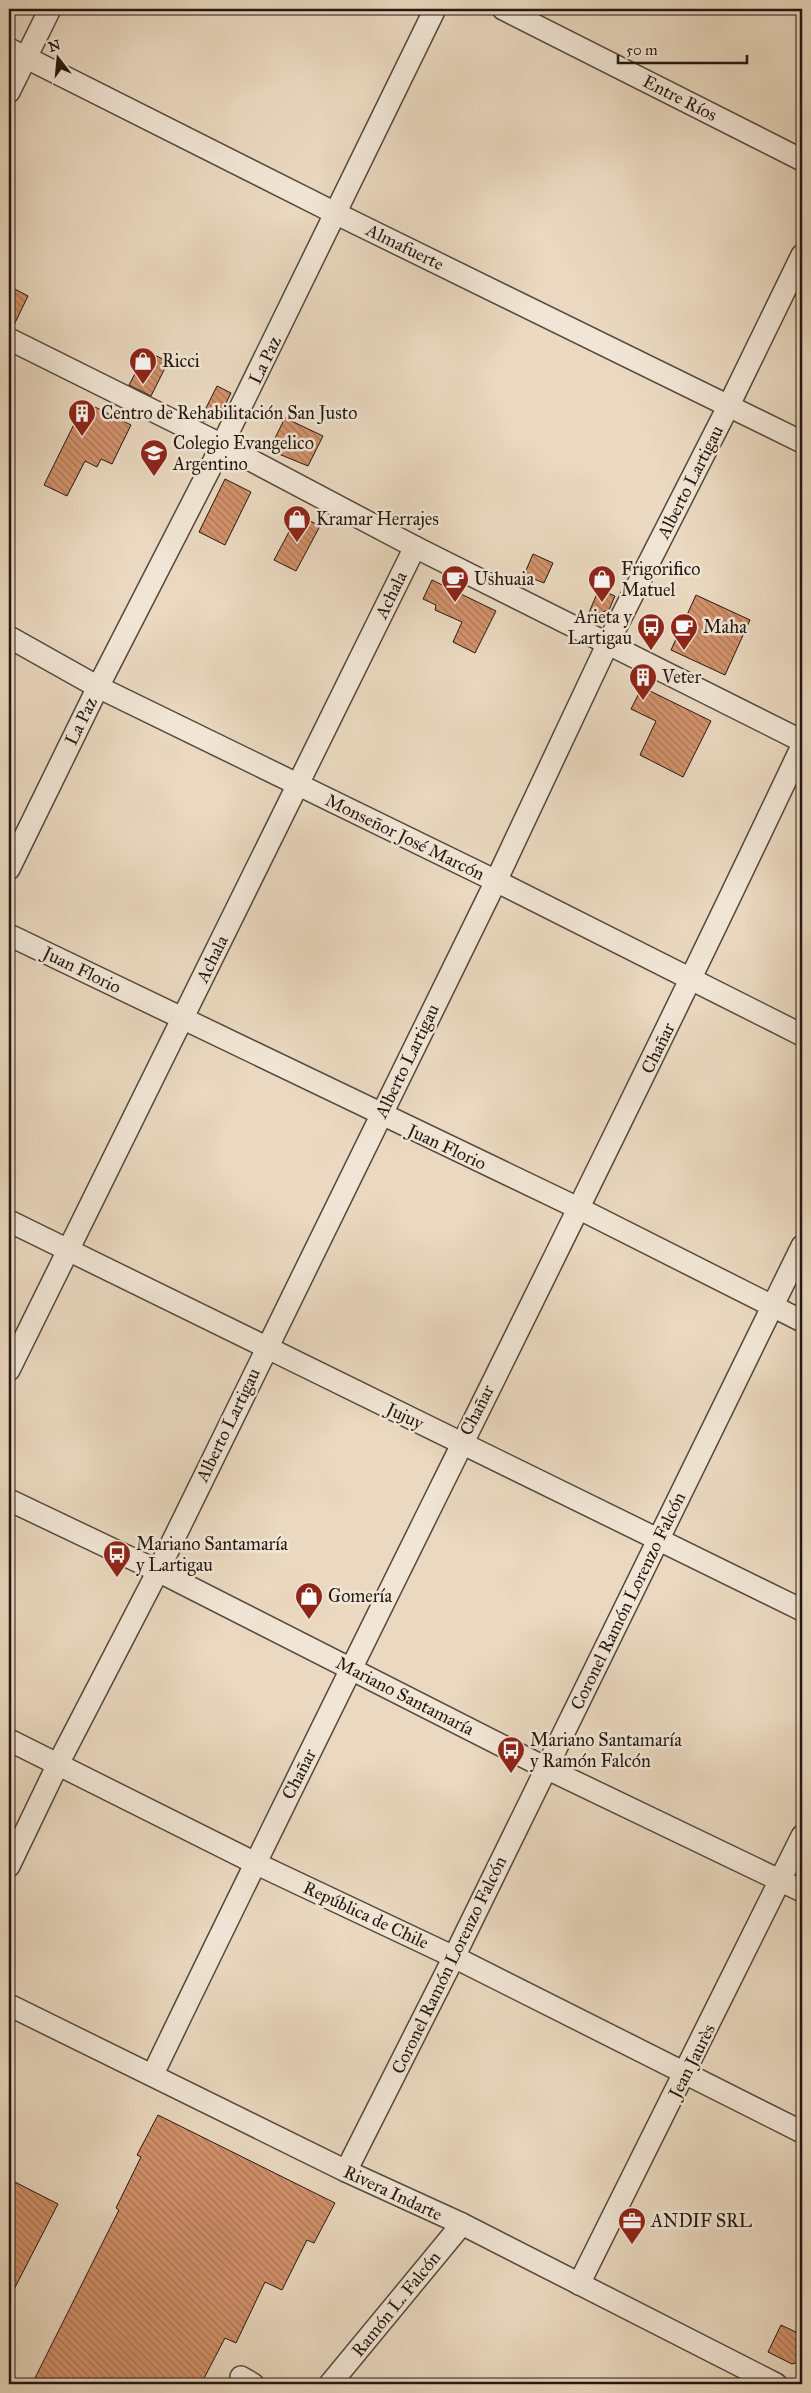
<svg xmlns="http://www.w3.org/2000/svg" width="811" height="2393" viewBox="0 0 811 2393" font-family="'IM FELL Great Primer',serif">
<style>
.building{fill:url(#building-back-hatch);stroke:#231710}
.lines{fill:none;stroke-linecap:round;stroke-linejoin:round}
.minor-casing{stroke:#55483c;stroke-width:24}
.minor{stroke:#f1e6d6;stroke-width:21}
.labels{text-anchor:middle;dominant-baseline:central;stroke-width:5;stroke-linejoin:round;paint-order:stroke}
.street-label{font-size:18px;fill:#231710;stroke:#f1e6d6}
.poi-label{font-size:18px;fill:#231710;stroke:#f1e6d6;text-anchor:start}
</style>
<defs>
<pattern id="building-back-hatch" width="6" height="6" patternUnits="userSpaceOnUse" patternTransform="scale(1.25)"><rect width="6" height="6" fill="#d3926c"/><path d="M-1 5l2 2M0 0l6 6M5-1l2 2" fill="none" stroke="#ab7657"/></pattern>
</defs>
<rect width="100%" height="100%" fill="#ead9c0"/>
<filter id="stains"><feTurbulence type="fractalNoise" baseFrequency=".004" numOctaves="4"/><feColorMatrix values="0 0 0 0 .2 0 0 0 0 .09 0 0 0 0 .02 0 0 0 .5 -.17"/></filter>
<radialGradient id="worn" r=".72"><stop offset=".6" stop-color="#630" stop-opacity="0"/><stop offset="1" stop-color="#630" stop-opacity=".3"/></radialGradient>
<!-- building -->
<g class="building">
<polygon points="9,286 28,296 13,327 9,327"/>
<polygon points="147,351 168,362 151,396 129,385"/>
<polygon points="217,386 231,393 220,415 203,422 200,420"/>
<polygon points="85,402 131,425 112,464 101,459 97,467 85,461 67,496 44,485"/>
<polygon points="285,418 323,436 308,466 269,450"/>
<polygon points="225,479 251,492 225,545 199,532"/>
<polygon points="298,515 320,526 296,571 274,560"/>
<polygon points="533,554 553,563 544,583 524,575"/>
<polygon points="432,580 496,611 475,653 453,642 462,622 435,610 436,605 423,599"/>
<polygon points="599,589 615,596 609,610 587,617"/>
<polygon points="696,595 750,620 725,675 671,650"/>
<polygon points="642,687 711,721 683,777 640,755 656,721 631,709"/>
<polygon points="158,2115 335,2203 314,2243 307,2240 282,2290 265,2282 236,2343 225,2338 201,2384 32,2384 119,2210 116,2208 141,2157 137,2155"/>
<polygon points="9,2179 58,2204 9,2299"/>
<polygon points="781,2325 802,2335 802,2361 792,2364 768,2352"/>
</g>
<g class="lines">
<!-- minor casing -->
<g class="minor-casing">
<g id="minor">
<polyline points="503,9 802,160"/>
<polyline points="9,49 337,214 802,442"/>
<polyline points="9,92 50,9"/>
<polyline points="9,339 222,445 415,547 802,741"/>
<polyline points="9,637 98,687 496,881 802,1035"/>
<polyline points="9,869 98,687 222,445 435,9"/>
<polyline points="9,935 580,1209 802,1321"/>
<polyline points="9,1221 802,1610"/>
<polyline points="9,1370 415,547"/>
<polyline points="9,1500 158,1571 546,1768 802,1891"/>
<polyline points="9,1740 255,1863 454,1957 802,2132"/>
<polyline points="9,1866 58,1764 158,1571 496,881 608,643 729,405 802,255"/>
<polyline points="9,2005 346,2171 462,2224 776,2384"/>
<path d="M153 2074C367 1630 591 1192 802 746"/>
<polyline points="346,2171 454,1957 802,1246"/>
<polyline points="579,2284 802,1836"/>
<polyline points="241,2377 253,2384"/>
<polyline points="330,2384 462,2224"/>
</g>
</g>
<!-- minor -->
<use href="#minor" class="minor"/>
</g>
<!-- icons -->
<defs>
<g id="shop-pin" transform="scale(1.4375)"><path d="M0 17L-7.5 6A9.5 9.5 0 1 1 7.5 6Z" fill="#8f2418" stroke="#f1e6d6"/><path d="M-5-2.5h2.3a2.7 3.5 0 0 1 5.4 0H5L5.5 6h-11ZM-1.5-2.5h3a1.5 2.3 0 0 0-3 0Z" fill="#fff"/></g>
<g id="building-pin" transform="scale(1.4375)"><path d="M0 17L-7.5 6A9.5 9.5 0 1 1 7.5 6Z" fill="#8f2418" stroke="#f1e6d6"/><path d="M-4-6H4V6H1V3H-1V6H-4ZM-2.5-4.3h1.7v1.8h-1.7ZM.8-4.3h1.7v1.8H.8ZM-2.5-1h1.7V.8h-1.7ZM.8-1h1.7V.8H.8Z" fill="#fff"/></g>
<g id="school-pin" transform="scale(1.4375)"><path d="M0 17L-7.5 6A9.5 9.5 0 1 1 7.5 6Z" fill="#8f2418" stroke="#f1e6d6"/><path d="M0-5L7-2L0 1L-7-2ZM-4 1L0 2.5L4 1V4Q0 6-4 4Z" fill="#fff"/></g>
<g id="cafe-pin" transform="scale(1.4375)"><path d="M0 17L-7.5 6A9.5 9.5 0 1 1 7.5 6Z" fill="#8f2418" stroke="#f1e6d6"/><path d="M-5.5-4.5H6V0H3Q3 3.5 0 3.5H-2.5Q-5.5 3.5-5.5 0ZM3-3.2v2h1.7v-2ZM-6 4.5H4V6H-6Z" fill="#fff"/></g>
<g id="bus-pin" transform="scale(1.4375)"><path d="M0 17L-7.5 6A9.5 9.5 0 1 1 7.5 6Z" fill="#8f2418" stroke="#f1e6d6"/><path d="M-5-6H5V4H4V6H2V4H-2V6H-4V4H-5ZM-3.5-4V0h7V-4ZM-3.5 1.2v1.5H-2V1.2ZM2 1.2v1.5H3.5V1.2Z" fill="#fff"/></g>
<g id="office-pin" transform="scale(1.4375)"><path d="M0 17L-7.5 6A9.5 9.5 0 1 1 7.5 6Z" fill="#8f2418" stroke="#f1e6d6"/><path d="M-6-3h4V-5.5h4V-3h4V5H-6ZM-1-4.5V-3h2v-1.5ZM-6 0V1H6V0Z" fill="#fff"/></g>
</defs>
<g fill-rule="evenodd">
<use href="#shop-pin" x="143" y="361"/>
<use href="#building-pin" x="82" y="413"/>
<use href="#school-pin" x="154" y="453"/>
<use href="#shop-pin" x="297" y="519"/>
<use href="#cafe-pin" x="455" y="579"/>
<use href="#shop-pin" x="602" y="579"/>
<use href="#bus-pin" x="651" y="627"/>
<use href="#cafe-pin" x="684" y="627"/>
<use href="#building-pin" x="643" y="677"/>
<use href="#bus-pin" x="117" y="1554"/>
<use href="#shop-pin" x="309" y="1596"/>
<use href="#bus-pin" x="511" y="1750"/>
<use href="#office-pin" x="632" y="2221"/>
</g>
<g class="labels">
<!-- street labels -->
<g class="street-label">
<text transform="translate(680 98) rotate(27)">Entre Ríos</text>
<text transform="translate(405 247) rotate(26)">Almafuerte</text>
<text transform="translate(265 360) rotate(-64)">La Paz</text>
<text transform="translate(690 482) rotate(-63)">Alberto Lartigau</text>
<text transform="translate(391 595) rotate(-64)">Achala</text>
<text transform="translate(81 721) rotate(-64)">La Paz</text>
<text transform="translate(405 837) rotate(26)">Monseñor José Marcón</text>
<text transform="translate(212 959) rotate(-64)">Achala</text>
<text transform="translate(82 970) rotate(26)">Juan Florio</text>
<text transform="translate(658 1048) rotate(-64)">Chañar</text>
<text transform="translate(407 1061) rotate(-64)">Alberto Lartigau</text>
<text transform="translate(447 1147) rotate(25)">Juan Florio</text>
<text transform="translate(477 1410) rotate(-63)">Chañar</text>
<text transform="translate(405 1416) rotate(26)">Jujuy</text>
<text transform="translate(228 1425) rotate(-64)">Alberto Lartigau</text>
<text transform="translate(628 1601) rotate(-64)">Coronel Ramón Lorenzo Falcón</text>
<text transform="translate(405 1696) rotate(27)">Mariano Santamaría</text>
<text transform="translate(299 1774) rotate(-63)">Chañar</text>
<text transform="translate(366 1915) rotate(25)">República de Chile</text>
<text transform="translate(449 1965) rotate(-64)">Coronel Ramón Lorenzo Falcón</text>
<text transform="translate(692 2061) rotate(-63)">Jean Jaurès</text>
<text transform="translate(393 2193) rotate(25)">Rivera Indarte</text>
<text transform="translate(396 2304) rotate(-51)">Ramón L. Falcón</text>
</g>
<!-- poi labels -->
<g class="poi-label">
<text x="162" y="361">Ricci</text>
<text x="101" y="413">Centro de Rehabilitación San Justo</text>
<text x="173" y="443">Colegio Evangelico<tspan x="173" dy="21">Argentino</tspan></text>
<text x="316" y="519">Kramar Herrajes</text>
<text x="621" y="569">Frigorifico<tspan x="621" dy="21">Matuel</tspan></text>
<text x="474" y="579">Ushuaia</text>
<text x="632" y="617" text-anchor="end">Arieta y<tspan x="632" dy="21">Lartigau</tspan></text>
<text x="703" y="627">Maha</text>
<text x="662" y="677">Veter</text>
<text x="136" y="1544">Mariano Santamaría<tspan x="136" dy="21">y Lartigau</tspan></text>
<text x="328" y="1596">Gomería</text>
<text x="530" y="1740">Mariano Santamaría<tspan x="530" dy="21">y Ramón Falcón</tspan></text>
<text x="651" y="2221">ANDIF SRL</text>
</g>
</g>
<!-- margin -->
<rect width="811" height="2393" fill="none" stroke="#ead9c0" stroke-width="30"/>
<rect x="10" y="10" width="791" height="2373" fill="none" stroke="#231710" stroke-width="2.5"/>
<rect x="15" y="15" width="781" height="2363" fill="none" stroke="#231710"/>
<!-- north arrow -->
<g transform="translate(58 58) rotate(344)" stroke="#f1e6d6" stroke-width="4" paint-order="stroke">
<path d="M0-4L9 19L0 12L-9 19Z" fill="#231710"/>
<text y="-8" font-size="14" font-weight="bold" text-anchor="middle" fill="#231710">N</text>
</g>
<!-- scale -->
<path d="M618 55v8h129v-8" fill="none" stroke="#231710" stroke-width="2.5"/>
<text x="626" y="55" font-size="15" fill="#231710" stroke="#f1e6d6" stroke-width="4" paint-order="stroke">50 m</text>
<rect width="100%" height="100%" filter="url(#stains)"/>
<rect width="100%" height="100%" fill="url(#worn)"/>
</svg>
